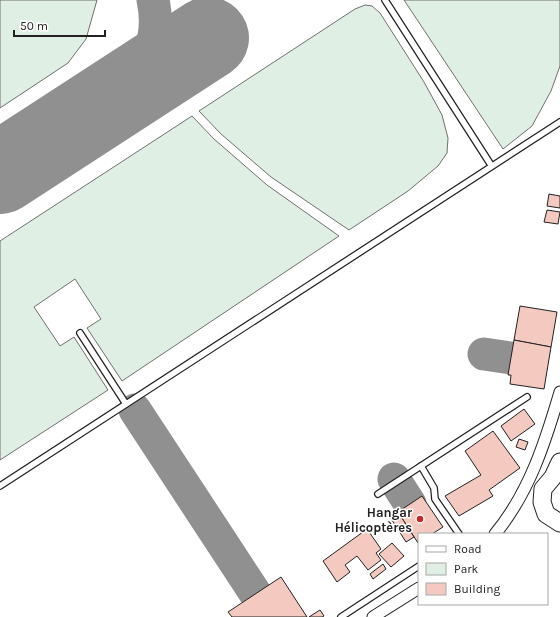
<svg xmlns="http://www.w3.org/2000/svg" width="560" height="617" viewBox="0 0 560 617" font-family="Karla,sans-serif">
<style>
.green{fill:#e0efe3;stroke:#6f6f6f}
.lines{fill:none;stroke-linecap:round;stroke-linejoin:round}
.taxiway{stroke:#909090;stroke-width:33}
.runway{stroke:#909090;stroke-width:82}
.building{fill:#f3c9c0;stroke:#222}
.service-casing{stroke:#222;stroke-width:8}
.minor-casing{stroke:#222;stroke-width:13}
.primary-casing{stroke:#222;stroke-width:19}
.service{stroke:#fff;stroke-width:5.5}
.minor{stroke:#fff;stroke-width:11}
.primary{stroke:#fff;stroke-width:17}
.poi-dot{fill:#c62828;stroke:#fff;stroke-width:1.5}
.labels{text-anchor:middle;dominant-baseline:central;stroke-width:3;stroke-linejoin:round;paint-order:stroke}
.poi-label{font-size:13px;font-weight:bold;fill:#222;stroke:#fff;text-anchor:end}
</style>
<rect width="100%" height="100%" fill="#fff"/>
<!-- green -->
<g class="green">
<polygon points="0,0 97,0 86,39 68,63 0,108"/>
<polygon points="404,0 560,0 560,66 551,91 532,126 503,149"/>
<polygon points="365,5 372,6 380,13 424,82 442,115 448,138 447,153 438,166 408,191 349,230 271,177 221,134 199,111 355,9"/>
<polygon points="192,116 214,139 267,185 339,236 122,381 87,328 101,319 75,279 34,307 60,346 74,337 108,390 0,460 0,241"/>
</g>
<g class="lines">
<!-- taxiway -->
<g class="taxiway">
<path d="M118 97C145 67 162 42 153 0"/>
<polyline points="484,354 511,358"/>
<polyline points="135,410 255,593"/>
<polyline points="394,479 410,504"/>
</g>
<!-- runway -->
<polyline class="runway" points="0,173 208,38"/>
</g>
<!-- building -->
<g class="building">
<polygon points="549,194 560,196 560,208 547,206"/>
<polygon points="547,210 560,212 558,224 544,222"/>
<polygon points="520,306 557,312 551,347 514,340"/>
<polygon points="514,340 551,347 544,389 510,384 511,375 508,375"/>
<polygon points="524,409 535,424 511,441 501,426"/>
<polygon points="493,431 520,468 489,490 493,496 459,516 445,496 481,475 465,451"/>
<polygon points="519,439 528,442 525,450 516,447"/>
<polygon points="422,496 443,527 432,534 419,534 418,543 398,512"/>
<polygon points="398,512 414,537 406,542 390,517"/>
<polygon points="367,529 381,549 376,553 381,560 368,570 357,556 345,565 350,572 337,582 323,561"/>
<polygon points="392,543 404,556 391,567 379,554"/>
<polygon points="383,564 386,569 373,579 370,574"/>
<polygon points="281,577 307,617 232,617 228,612"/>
<polygon points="320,610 324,616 322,617 309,617"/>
</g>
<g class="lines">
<!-- service casing -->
<g class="service-casing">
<g id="service">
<polyline points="385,0 491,165"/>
<polyline points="80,333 126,404"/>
<polyline points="421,466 434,488 435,499 459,534"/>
<polyline points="0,486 560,122"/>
<polyline points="378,494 527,397"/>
<polyline points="341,617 419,566"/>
</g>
</g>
<!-- minor casing -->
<g class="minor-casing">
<g id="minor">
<path d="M495 534C529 493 545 443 560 392"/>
<polyline points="373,617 419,588"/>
</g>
</g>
<!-- primary casing -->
<g class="primary-casing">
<polyline id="primary" points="560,462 553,477 543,489 542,502 546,514 560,523"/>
</g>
<!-- service -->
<use href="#service" class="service"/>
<!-- minor -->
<use href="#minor" class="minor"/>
<!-- primary -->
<use href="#primary" class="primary"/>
</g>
<!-- markers -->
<circle class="poi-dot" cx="420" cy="519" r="4"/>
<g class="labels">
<!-- poi labels -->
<g class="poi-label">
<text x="412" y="512">Hangar<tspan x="412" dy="15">Hélicoptères</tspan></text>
</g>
</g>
<!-- legend -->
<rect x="418" y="533" width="130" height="72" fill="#ffffff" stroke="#a7a7a7"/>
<rect x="426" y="546" width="20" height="6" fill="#ffffff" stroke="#a7a7a7"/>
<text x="454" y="553" font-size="12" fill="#222222">Road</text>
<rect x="426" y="563" width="20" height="12" fill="#e0efe3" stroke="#a7a7a7"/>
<text x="454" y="573" font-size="12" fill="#222222">Park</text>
<rect x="426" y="583" width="20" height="12" fill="#f3c9c0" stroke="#a7a7a7"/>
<text x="454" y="593" font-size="12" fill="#222222">Building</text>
<!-- scale -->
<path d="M14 30v6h91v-6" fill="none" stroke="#222222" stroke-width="2"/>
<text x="20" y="30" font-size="12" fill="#222222" stroke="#ffffff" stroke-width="3" paint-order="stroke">50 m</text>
</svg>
